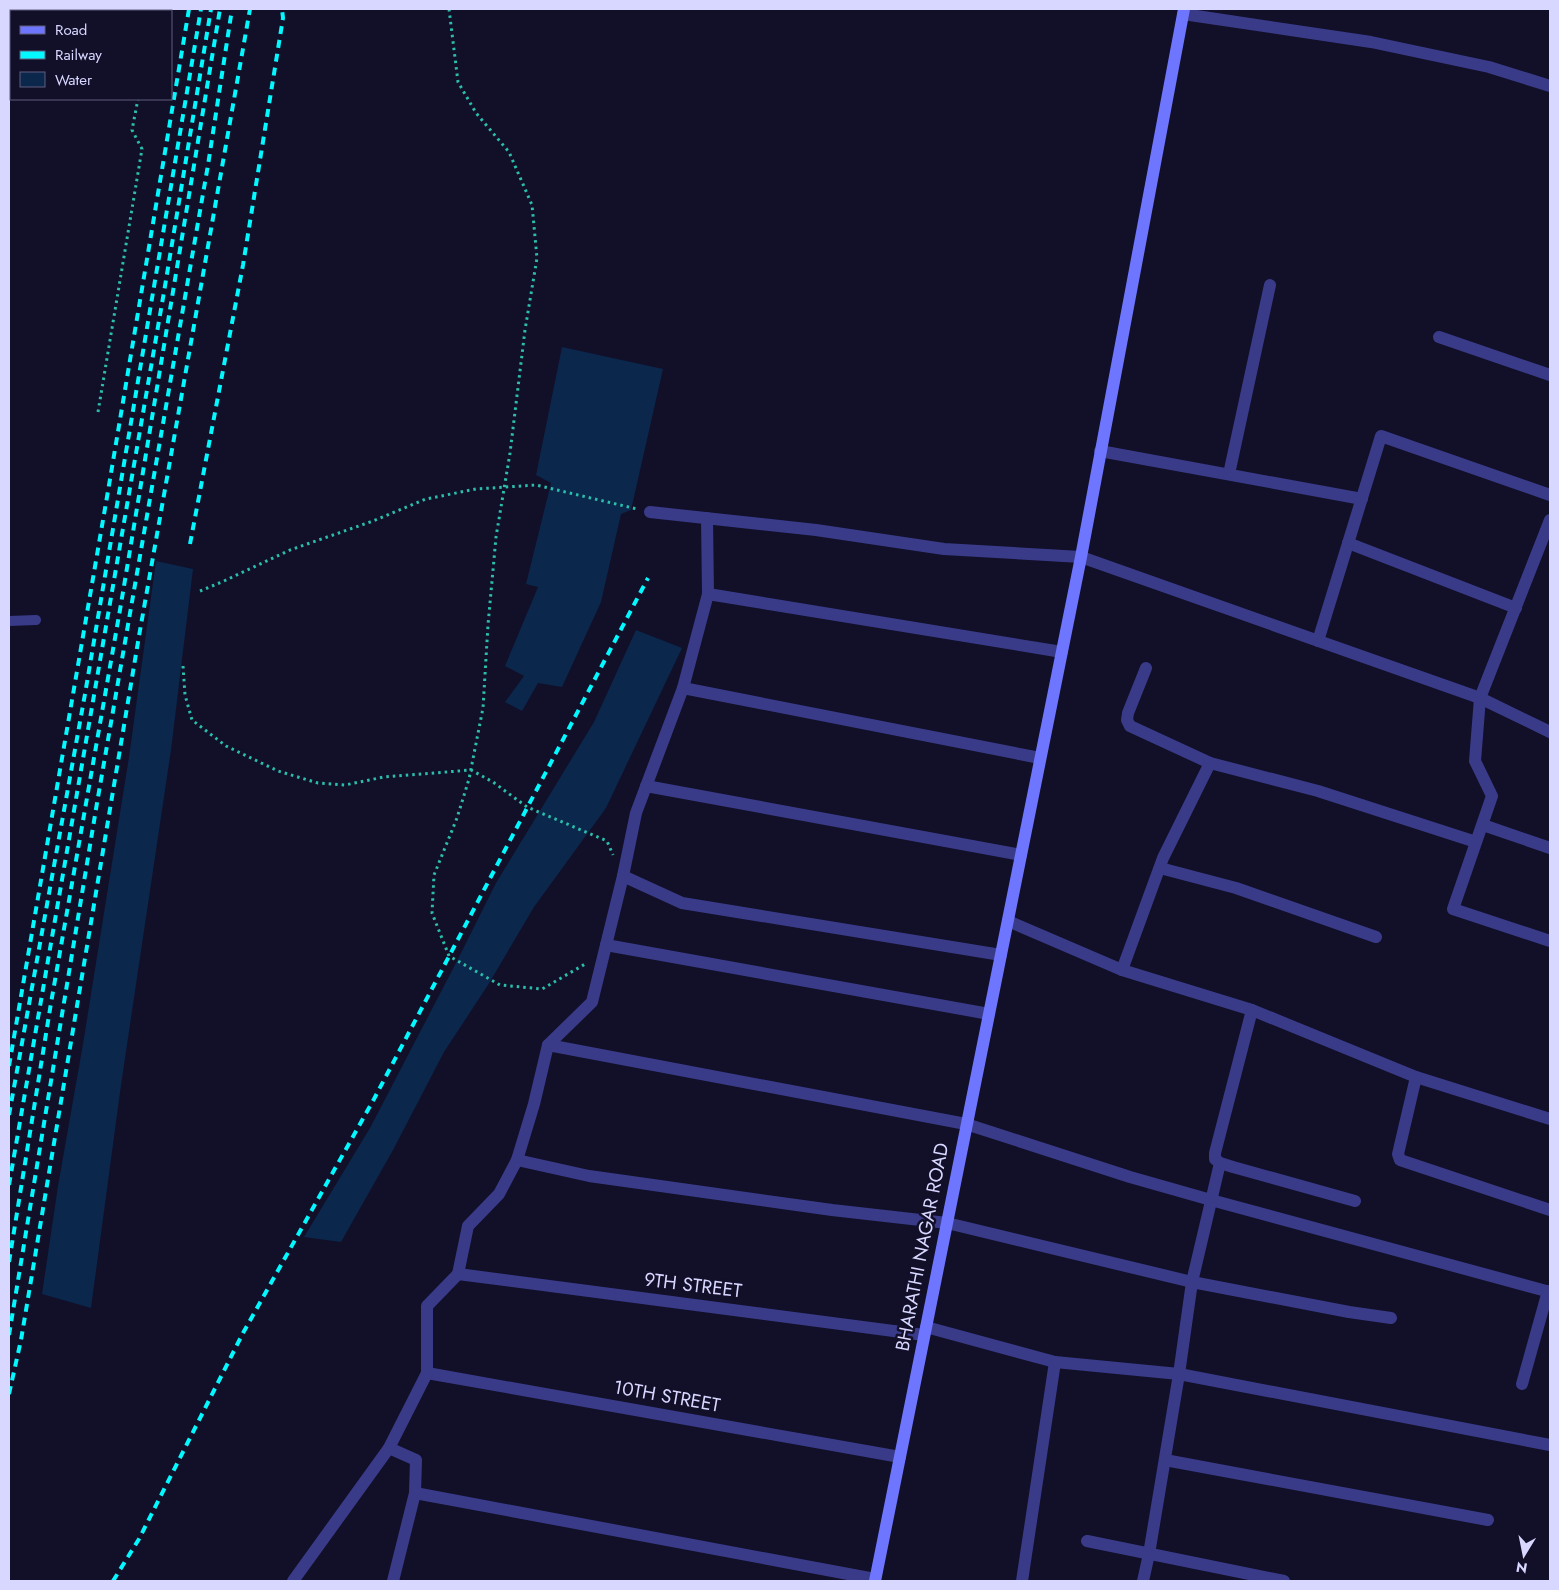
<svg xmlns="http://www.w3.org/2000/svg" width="1559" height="1590" viewBox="0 0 1559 1590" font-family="Jost,sans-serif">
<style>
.water{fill:#0b274c}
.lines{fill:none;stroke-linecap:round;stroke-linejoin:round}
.path{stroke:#2bbeab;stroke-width:3;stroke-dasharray:2.5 4;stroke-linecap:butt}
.service{stroke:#393b89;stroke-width:10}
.minor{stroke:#393b89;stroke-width:12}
.secondary{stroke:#6e75ff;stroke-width:12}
.rail{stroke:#03f8ff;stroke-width:4;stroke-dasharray:8 6;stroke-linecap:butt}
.labels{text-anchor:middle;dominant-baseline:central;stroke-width:5;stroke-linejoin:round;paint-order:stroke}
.street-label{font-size:19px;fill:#d8d7ff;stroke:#120f29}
</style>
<rect width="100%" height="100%" fill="#120f29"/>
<!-- water -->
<g class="water">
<polygon points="562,347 663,369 631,510 621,514 601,602 562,687 538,683 522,711 505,702 524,676 505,666 538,587 526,584 551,483 536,475"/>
<polygon points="156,561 193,569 171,750 121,1085 91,1308 42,1294 58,1186 83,1044 129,757"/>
<polygon points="636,630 682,648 606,808 534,907 488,985 444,1052 393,1150 341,1242 304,1237 370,1128 457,961 496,883 594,722"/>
</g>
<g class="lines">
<!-- path -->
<g class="path">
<polyline points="449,9 458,82 476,113 509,152 532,205 537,258 525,330 510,453 496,537 488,625 483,708 469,779 457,818 434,875 432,913 449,956 500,985 542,989 587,963"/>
<polyline points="154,11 155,9"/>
<polyline points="98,412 142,149 132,130 138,99"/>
<polyline points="200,591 224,581 290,550 373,521 426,499 476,489 536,485 637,509"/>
<polyline points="183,666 185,695 192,720 226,746 278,771 318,783 345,785 384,777 471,770 493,782 527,807 607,841 613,855"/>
</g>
<!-- service -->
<polyline class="service" points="9,621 36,620"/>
<!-- minor -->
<g class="minor">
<polyline points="1183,14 1371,42 1489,67 1550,86"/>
<polyline points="1439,337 1550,375"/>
<polyline points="1100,451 1362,499"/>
<polyline points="1229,474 1270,285"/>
<polyline points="650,512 816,530 944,549 1081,557 1480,698 1550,732"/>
<polyline points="707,518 708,594 683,688 636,813 623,876 592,1002 548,1045 534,1104 517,1160 589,1176 832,1210 947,1223 1192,1282 1349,1312 1391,1318"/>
<polyline points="1550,520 1480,698 1475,761 1492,796 1453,909 1550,941"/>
<polyline points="1348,543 1516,608"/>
<polyline points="708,594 1062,652"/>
<polyline points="1318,641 1381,436 1550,495"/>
<polyline points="1146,668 1128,713 1127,720 1130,726 1210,763"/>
<polyline points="683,688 1040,758"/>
<polyline points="646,786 1021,855"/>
<polyline points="1483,825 1550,848"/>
<polyline points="1160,868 1236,888 1376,937"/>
<polyline points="623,876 682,903 1001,955"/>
<polyline points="1008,921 1122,970 1252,1010 1416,1077 1550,1119"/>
<polyline points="606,945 989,1014"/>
<polyline points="1122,970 1163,858 1210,763 1318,791 1476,842"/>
<polyline points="1252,1010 1215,1153 1215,1159 1220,1163 1233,1167 1355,1201"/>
<polyline points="548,1045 966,1124 1130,1177 1211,1200 1550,1292"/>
<polyline points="1416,1077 1398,1154 1400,1160 1550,1210"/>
<polyline points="458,1274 924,1335"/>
<polyline points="926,1327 1055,1362 1022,1581"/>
<polyline points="1055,1362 1179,1374 1550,1445"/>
<polyline points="427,1373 900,1457"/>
<polyline points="1522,1384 1548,1291"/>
<polyline points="389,1448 416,1460 415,1493 393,1581"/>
<polyline points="1165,1460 1488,1520"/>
<polyline points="415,1493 875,1579"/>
<polyline points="1087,1541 1284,1581"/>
<polyline points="293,1581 389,1448 427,1373 427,1306 458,1274 468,1226 499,1194 517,1160"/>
<polyline points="1143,1581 1149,1554 1179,1374 1192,1282 1220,1163"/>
</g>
<!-- secondary -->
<polyline class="secondary" points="875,1581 1081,557 1184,9"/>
<!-- rail -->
<g class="rail">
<polyline points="190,544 243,265 283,18 282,9"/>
<polyline points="9,1066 108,491 189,9"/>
<polyline points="9,1115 85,694 201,9"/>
<polyline points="9,1185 164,292 211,9"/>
<polyline points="9,1262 51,1003 121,604 220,9"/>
<polyline points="9,1335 97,803 208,165 232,9"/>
<polyline points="9,1394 21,1340 139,636 250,9"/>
<polyline points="113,1581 139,1539 243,1333 374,1099 648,578"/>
</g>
</g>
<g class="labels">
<!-- street labels -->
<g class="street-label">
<text transform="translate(922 1247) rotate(-79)">BHARATHI NAGAR ROAD</text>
<text transform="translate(693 1285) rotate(7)">9TH STREET</text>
<text transform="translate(667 1396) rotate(10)">10TH STREET</text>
</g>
</g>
<!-- border -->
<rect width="1559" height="1590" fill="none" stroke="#d8d7ff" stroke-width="20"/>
<!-- legend -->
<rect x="10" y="10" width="162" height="90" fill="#120f29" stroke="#615f7f"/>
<rect x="20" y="26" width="25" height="8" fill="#6e75ff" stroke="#615f7f"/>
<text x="55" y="35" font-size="15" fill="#d8d7ff">Road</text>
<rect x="20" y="51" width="25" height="8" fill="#03f8ff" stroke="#615f7f"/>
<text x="55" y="60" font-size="15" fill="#d8d7ff">Railway</text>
<rect x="20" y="72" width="25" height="15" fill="#0b274c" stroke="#615f7f"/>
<text x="55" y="85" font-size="15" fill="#d8d7ff">Water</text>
<!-- north arrow -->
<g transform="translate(1524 1555) rotate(190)" stroke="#120f29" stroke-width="4" paint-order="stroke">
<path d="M0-4L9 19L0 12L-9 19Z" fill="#d8d7ff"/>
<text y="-8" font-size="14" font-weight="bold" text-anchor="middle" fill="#d8d7ff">N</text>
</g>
</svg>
